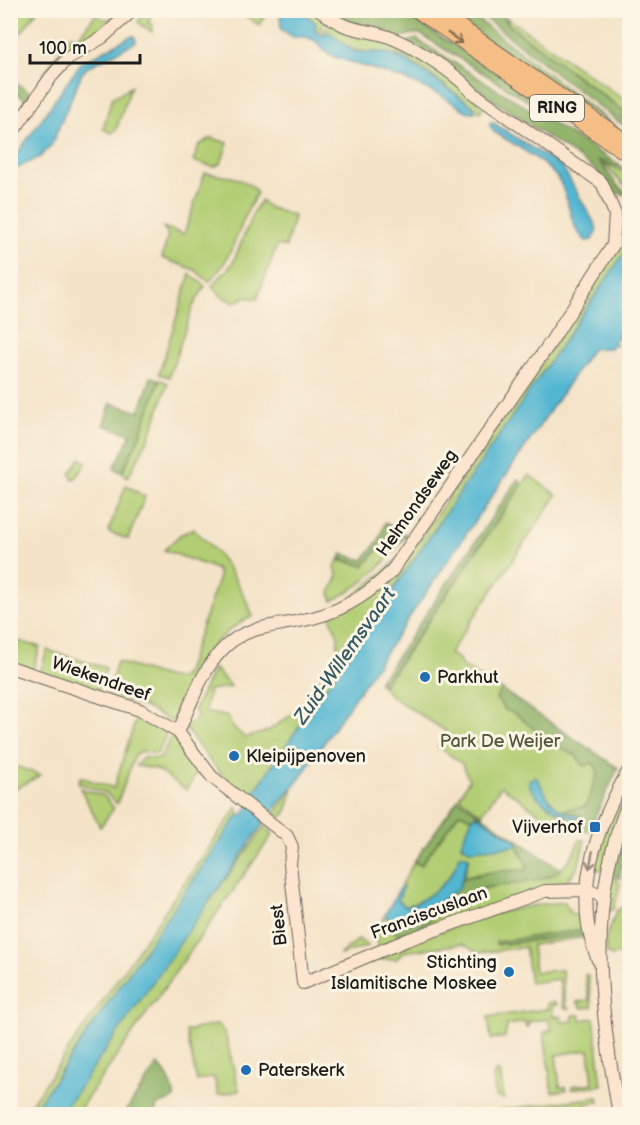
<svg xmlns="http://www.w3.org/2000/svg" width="640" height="1125" viewBox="0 0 640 1125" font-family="'Balsamiq Sans',sans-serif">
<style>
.green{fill:#b2cd73;stroke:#677448;stroke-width:1.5}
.forest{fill:#8db065;stroke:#546640;stroke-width:1.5}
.water{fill:#52b6d1;stroke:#376976;stroke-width:1.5}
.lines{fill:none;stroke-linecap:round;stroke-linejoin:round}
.secondary-casing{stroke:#686258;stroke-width:14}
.primary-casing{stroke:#686258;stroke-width:16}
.secondary{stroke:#fbe5cf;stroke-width:12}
.primary{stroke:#f6be87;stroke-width:14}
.oneway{stroke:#896d52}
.oneway2{stroke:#978b7e}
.poi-dot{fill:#1f6fb2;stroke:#fcf5e5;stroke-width:2}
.labels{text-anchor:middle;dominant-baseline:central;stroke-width:6;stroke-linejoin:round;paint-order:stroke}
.shield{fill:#fcf5e5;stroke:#5f5d58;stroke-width:1.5}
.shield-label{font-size:16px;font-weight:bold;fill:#1c1c1c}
.street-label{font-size:18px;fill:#1c1c1c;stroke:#fcf5e5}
.poi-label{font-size:18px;fill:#1c1c1c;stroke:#fcf5e5;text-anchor:start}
.park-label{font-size:18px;fill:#505a3a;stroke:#fcf5e5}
.water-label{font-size:20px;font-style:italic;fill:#325a64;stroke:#fcf5e5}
</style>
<rect width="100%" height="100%" fill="#fcf5e5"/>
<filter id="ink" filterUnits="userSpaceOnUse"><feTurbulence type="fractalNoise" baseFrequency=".0167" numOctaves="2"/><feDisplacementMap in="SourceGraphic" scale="12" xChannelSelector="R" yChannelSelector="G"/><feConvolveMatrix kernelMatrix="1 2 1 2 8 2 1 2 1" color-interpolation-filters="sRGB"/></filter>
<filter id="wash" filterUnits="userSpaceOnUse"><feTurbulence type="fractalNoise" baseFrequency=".008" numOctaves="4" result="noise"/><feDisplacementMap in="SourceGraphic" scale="24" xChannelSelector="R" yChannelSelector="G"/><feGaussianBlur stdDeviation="1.35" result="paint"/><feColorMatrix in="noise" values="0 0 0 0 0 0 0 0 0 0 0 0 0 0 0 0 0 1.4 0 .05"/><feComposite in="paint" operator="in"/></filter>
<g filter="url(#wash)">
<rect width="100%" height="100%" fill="#f4e3c7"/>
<!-- green -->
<g class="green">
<polygon points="10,11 11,10 37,11 21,33 11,25"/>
<polygon points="118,11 130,11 120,21 70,50 42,83 40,79 71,35 78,37 96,14 105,20 113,17"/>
<polygon points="145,11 152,11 148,23 153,24 152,32 138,22"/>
<polygon points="238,11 268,11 259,25"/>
<polygon points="302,11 315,11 327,19 318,32 314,29 316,23"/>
<polygon points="506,17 629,103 629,119 625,117 623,110 509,25"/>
<path d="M330 22 379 37 416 54 484 105 480 112 472 105C448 89 424 67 398 56 372 46 354 62 334 35H321Z"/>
<polygon points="131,87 116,130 112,133 103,129 112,98"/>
<polygon points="211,138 228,143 221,163 214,167 193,161 199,145"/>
<polygon points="602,163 629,174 629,190"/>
<path d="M205 173C221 176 248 176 257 193 238 223 235 257 209 282L195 270 162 258 168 235 163 227 184 234Z"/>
<polygon points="261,200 268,207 294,216 286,247 277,245 257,299 245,297 234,303 221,296 212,286 233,263 253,213"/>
<path d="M629 219V246L289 742 252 795 248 796C220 778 205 754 185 728L198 717 194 710 214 668 231 687 209 690 205 712 229 717 230 724 245 738 268 731 294 713 299 716 305 706 303 704 337 655 338 636 330 616 417 543 606 268 623 225Z"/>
<polygon points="190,274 205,286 193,306 169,377 159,374"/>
<polygon points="160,380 168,383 150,436 128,477 122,473 138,440"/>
<polygon points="80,458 87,462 77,477 73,479 70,474"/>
<polygon points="529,475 557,495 449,654 459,659 461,665 502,690 610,765 576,831 563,830 501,786 482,814 459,797 469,780 462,764 438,746 446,731 392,697 378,682 381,677 393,673"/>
<polygon points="126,485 145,497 128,539 108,532"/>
<path d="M193 529C222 553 239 582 253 616 203 640 194 675 172 722L145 707 107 695 117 662 169 678H181L186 672 219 577 217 570 211 567 164 550 180 535Z"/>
<path d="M389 537 399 544C381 569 360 587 332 601L330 593 338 576 335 568 338 560 364 566Z"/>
<polygon points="11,639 40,647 33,670 11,663"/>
<polygon points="47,650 106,668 98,692 40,673"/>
<polygon points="137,715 167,732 157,754 142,751 135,755 117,804 106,793 78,783 80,777 114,788"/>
<polygon points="172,735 200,768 186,790 156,769 136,766 143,757 160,759"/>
<polygon points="11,765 41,775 11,791"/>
<polygon points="629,778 629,792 622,807 605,871 591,868 598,842"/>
<polygon points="80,788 104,796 114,808 100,827"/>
<polygon points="293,788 286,813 280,818 274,814"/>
<polygon points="237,807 239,814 31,1114 24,1114"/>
<path d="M459 813 472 818 461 845 470 850 517 846 528 867 526 870 477 874 464 878 469 857C456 863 455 871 447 881 437 892 419 903 405 907L398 900 403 888 401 886 414 862 421 865Z"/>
<polygon points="265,826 272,832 272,835 76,1114 61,1114 161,967"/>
<path d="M579 840H585L578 867 563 886 379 947 375 939 385 915 392 922 393 932C418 939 445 905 466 895 510 874 560 898 579 840Z"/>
<path d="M629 853V895C620 884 626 865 629 853Z"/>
<polygon points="608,875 616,878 620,884 614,909 608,912"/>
<path d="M565 902 571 914 583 916 584 929 496 942 497 945 585 934V937L532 945 535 972 562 970 566 1007 570 1009 564 1008 559 979 530 983 525 947 478 953 463 944 403 952 397 959 371 960C429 934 500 906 565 902Z"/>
<polygon points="629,904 629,953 611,956 607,953 605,940 617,910"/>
<polygon points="359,939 368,946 339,955"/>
<polygon points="585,975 588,975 592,1007 582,1008 577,1002 589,1000"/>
<polygon points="555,1002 557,1005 552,1006 553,1017 561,1016 562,1022 573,1021 573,1015 580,1015 581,1020 594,1018 602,1085 572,1089 572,1086 593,1083 589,1050 556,1055 560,1087 566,1087 567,1090 552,1092 544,1032 552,1030 548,1019 528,1022 528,1027 526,1027 525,1022 507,1025 505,1037 491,1039 488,1017 547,1009 547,1003"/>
<polygon points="218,1024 225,1033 239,1091 218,1095 214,1077 197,1081 186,1031"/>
<polygon points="495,1072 500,1072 504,1099 496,1097 493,1078"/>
<polygon points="598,1097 599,1102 585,1104 587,1114 574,1114 573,1107 545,1111 546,1114 498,1114 500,1110"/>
</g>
<!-- forest -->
<g class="forest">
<path d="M340 11H401L526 92 608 151 422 35C412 31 409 37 399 37 383 38 354 24 340 17Z"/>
<polygon points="445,11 467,11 629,137"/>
<path d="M476 11C491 10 502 10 509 25L623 111 625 117H620L629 130Z"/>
<polygon points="416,39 629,171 598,160 617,185 629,195 610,192 596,170 408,42"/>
<polygon points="10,79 34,95 29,102 11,89"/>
<polygon points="151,377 160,380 138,440 122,473 114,468 131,434 103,425 111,403 139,412"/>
<polygon points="518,479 522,485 383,686 379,683"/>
<polygon points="385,523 407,535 399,544 388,537 364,566 340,559 342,554 363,560 379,540"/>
<polygon points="502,690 618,768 588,832 564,828 555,822 562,815 575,819 580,816 561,810 586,806 598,772 593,763 584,766 576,756 545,739 516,714 505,710 496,698"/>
<path d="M458 799 561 870C533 889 497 880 466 895 445 905 418 939 393 932L392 922C411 930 455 896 464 878L496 871 526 870 528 867 517 846 518 842 477 815 472 818 459 813 421 865 414 862Z"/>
<polygon points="629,809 629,835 621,862 620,878 610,872"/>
<polygon points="584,929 585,934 497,945 496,942"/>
<path d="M157 1065C165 1069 176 1090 174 1099L157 1105 155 1114H124Z"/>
</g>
<!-- water -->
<g class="water">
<polygon points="280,11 302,11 316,23 315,29 321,35 329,32 355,52 384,52 405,60 472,105 475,112 468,112 440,95 406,80 335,57 324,51 316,41 306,37 293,37 281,29"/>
<polygon points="131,36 135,36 136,42 88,67 82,73 51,146 40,157 16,169 13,168 12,161 81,63"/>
<path d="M492 122 563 168 595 224 597 231 592 240 586 241C569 227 570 201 560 182 550 164 512 143 494 132L489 124Z"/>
<polygon points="629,246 630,319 627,322 629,327 625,324 622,329 627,335 621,331 618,336 622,341 617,338 614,342 617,347 613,344 610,348 592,349 298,781 272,811 61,1114 31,1114 239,814 242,816 255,797 252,795"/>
<path d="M536 776C547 797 553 812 580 816L579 819C563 818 528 796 529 780Z"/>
<polygon points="477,815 518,842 517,846 470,850 461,844 472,818"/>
<path d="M460 854 469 857 459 888 409 924H393L385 915 401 886 403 887 398 900 405 907C430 899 454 879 460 854Z"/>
</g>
</g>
<g filter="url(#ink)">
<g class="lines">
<!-- secondary casing -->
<g class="secondary-casing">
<g id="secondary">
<polyline points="10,136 51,77 68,58 103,37 133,10"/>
<polyline points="10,667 140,710 178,732 212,777 287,836 292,847 290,864 303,983 407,940 545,891 588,890 603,897"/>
<path d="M178 732C191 705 201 670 224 648 246 626 271 627 299 621 334 615 366 597 391 572L550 343 613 245 615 214 602 183 473 93C455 72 405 40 379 34 350 27 346 30 320 10"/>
<path d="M598 960C570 895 597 825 630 768"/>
<path d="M619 1114C600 1008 585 901 630 799"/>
</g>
</g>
<!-- primary casing -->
<g class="primary-casing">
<g id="primary">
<polyline points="416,10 630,156"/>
<polyline points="436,10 630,144"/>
</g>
</g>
<!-- secondary -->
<use href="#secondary" class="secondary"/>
<!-- primary -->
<use href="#primary" class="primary"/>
</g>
<!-- one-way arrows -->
<defs><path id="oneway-shaft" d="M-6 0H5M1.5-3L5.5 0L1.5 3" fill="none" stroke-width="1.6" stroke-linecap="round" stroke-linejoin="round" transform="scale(1.5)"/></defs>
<use class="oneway" href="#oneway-shaft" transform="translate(455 38) rotate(35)"/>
<use class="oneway2" href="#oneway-shaft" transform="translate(591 860) rotate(101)"/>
</g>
<!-- markers -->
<g class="poi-dot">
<circle cx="425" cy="677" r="6"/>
<circle cx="234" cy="756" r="6"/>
<rect x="589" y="821" width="12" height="12" rx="3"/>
<circle cx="509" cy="972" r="6"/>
<circle cx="246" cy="1070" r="6"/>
</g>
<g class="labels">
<!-- shield labels -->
<rect class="shield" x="530" y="95" width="54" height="26" rx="4.5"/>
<g class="shield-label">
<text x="557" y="108">RING</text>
</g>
<!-- street labels -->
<g class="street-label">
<text transform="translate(417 503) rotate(-55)">Helmondseweg</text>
<text transform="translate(101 679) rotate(19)">Wiekendreef</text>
<text transform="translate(429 913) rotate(-20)">Franciscuslaan</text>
<text transform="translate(279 925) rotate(-96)">Biest</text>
</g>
<!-- poi labels -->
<g class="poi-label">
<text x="437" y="677">Parkhut</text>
<text x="246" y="756">Kleipijpenoven</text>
<text x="583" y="827" text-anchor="end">Vijverhof</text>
<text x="497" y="962" text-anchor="end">Stichting<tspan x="497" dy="21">Islamitische Moskee</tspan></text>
<text x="258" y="1070">Paterskerk</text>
</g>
<!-- park labels -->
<g class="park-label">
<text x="500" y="741">Park De Weijer</text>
</g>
<!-- water labels -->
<g class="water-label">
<text transform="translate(345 656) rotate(-55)">Zuid-Willemsvaart</text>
</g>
</g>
<!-- margin -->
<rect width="640" height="1125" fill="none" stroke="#fcf5e5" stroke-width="36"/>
<!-- scale -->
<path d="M30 54v9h110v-9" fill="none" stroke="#1c1c1c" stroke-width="3"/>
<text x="39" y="54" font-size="18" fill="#1c1c1c" stroke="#fcf5e5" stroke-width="4.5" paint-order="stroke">100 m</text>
</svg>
